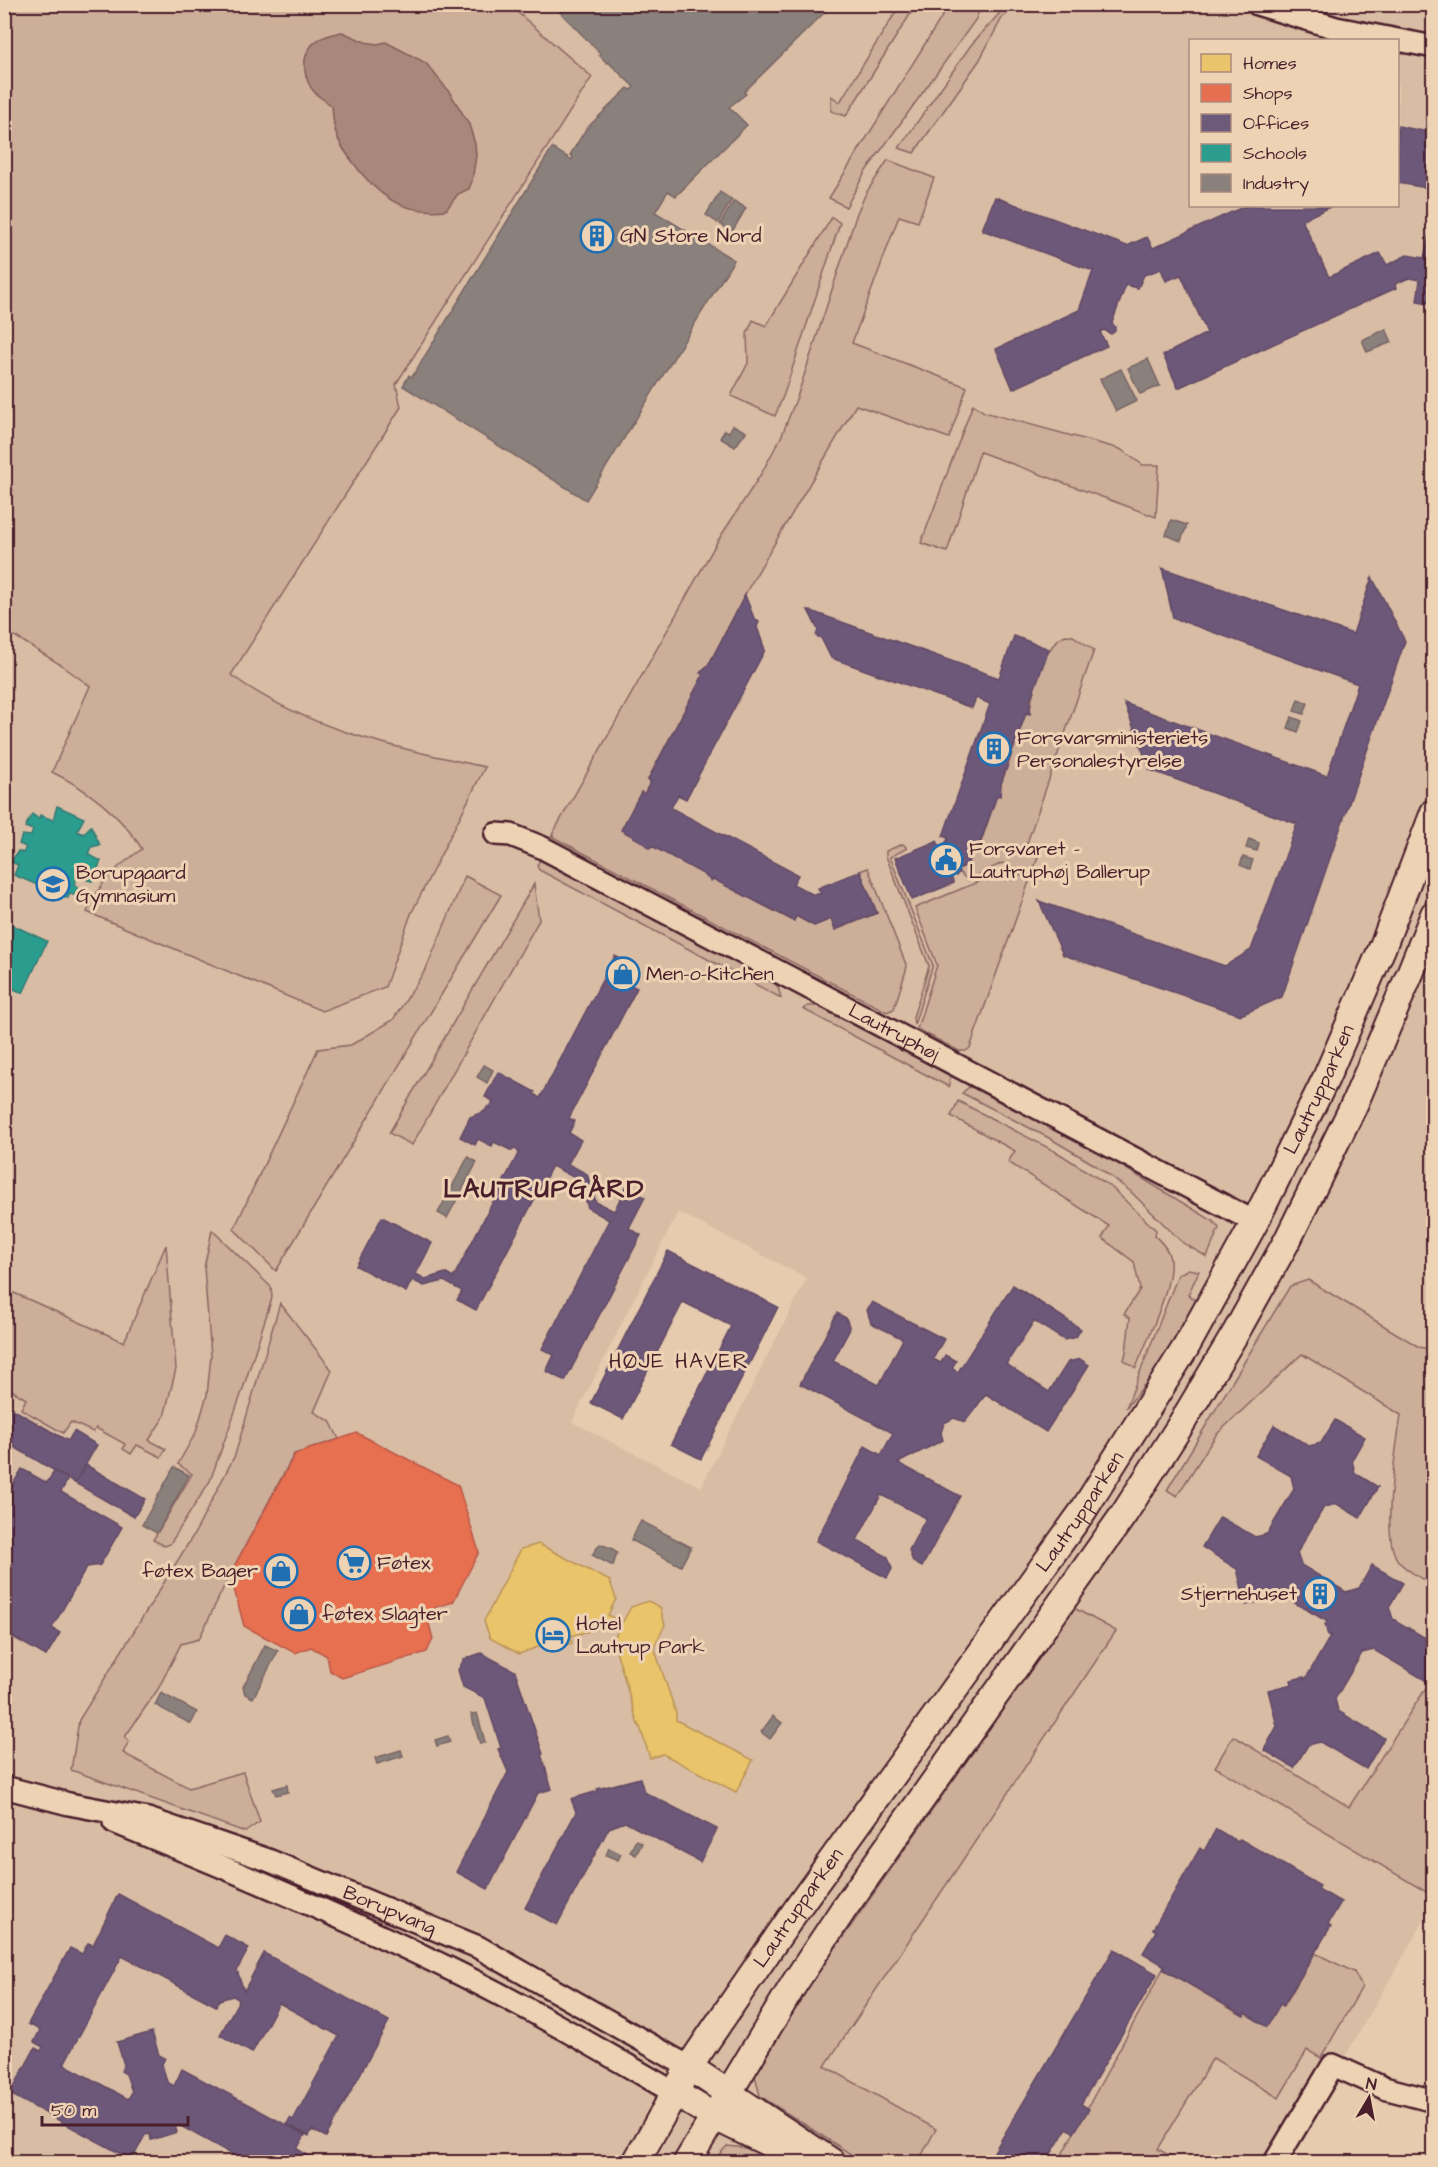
<svg xmlns="http://www.w3.org/2000/svg" width="1438" height="2167" viewBox="0 0 1438 2167" font-family="'Architects Daughter',sans-serif">
<style>
.built{fill:#d9bca4;fill-rule:evenodd}
.green{fill:#ccae99;stroke:#8b6662;stroke-width:1.5}
.water{fill:#a9877a;stroke:#835d5a;stroke-width:1.5}
.homes{fill:#e9c46a;stroke:#b99257;stroke-width:1.5}
.shops{fill:#e76f51;stroke:#b85746;stroke-width:1.5}
.offices{fill:#6d597a;stroke:#624862;stroke-width:1.5}
.schools{fill:#2a9d8f;stroke:#347771;stroke-width:1.5}
.industry{fill:#8a817c;stroke:#776464;stroke-width:1.5}
.lines{fill:none;stroke-linecap:round;stroke-linejoin:round}
.minor-casing{stroke:#4a1f2b;stroke-width:26}
.tertiary-casing{stroke:#4a1f2b;stroke-width:30}
.minor{stroke:#edd2b4;stroke-width:21}
.tertiary{stroke:#edd2b4;stroke-width:26}
.labels{text-anchor:middle;dominant-baseline:central;stroke-width:6;stroke-linejoin:round;paint-order:stroke}
.poi-label{font-size:20px;fill:#4a1f2b;stroke:#edd2b4;text-anchor:start}
.street-label{font-size:20px;fill:#4a1f2b;stroke:#edd2b4}
.neighbourhood-label{font-size:21px;letter-spacing:1.5px;fill:#4a1f2b;stroke:#edd2b4}
.district-label{font-size:26px;font-weight:bold;letter-spacing:1.5px;fill:#4a1f2b;stroke:#edd2b4}
</style>
<rect width="100%" height="100%" fill="#e6cbaf"/>
<filter id="ink" filterUnits="userSpaceOnUse"><feTurbulence type="fractalNoise" baseFrequency=".0167" numOctaves="2"/><feDisplacementMap in="SourceGraphic" scale="12" xChannelSelector="R" yChannelSelector="G"/><feConvolveMatrix kernelMatrix="1 2 1 2 8 2 1 2 1" color-interpolation-filters="sRGB"/></filter>
<g filter="url(#ink)">
<!-- built -->
<path class="built" d="M5 5H1433L1434 1350 1419 1347 1401 1415 1393 1467 1389 1538 1413 1573 1433 1586V1905L1332 2079 1287 2162H5ZM1190 40H1398V206H1190ZM678 1212 807 1278 701 1487 572 1422Z"/>
<!-- green -->
<g class="green">
<path d="M4 5H509L592 77 396 384 401 407 231 675C307 730 394 747 485 767L411 914 385 987 322 1011 87 912C101 880 114 869 142 849 121 815 87 789 52 772L90 686 61 665 5 630Z"/>
<polygon points="900,5 916,5 846,116 831,111 831,96 840,102"/>
<polygon points="947,5 981,5 976,19 866,171 846,207 829,198 943,15"/>
<polygon points="1007,5 1018,5 1002,18 979,61 914,153 899,148 971,45"/>
<polygon points="888,160 934,178 918,222 899,216 852,343 967,387 949,438 856,405 749,587 709,664 701,673 703,675 648,779 651,781 644,794 642,792 641,841 649,848 652,846 793,921 796,916 814,926 831,919 835,930 877,913 860,871 868,868 907,967 894,1009 887,1012 551,836 554,836 552,835 717,542 761,474 782,435 798,394 857,213 866,193"/>
<polygon points="832,217 840,223 784,394 775,416 731,396 748,363 747,334 753,320 766,326"/>
<polygon points="973,404 984,412 1120,449 1143,465 1159,465 1156,517 980,452 947,552 921,543"/>
<path d="M1066 635 1073 636 1094 650 1027 843 1041 849 1032 874 1002 863 968 880 956 870 967 865 973 847 979 848 997 795H1000L1001 784 1026 713H1030C1031 694 1046 640 1066 635Z"/>
<polygon points="903,844 907,848 890,857 933,965 914,1025 913,1017 929,966 886,856 886,851"/>
<polygon points="540,859 772,981 778,987 781,998 539,870 537,866"/>
<polygon points="1003,869 1030,879 970,1048 966,1051 959,1051 917,1029 937,965 915,908 973,884"/>
<polygon points="465,876 501,895 276,1271 234,1229 318,1049 351,1045 393,1020 426,969"/>
<polygon points="534,884 539,920 412,1145 389,1133"/>
<polygon points="808,1006 818,1006 945,1071 950,1077 949,1087 803,1009"/>
<polygon points="969,1087 977,1088 1085,1144 1213,1221 1219,1228 1207,1257 1183,1243 1130,1191 1095,1165 1051,1139 962,1093"/>
<path d="M958 1101 1060 1154 1110 1186 1156 1230 1155 1236C1160 1241 1167 1247 1169 1255 1177 1279 1146 1342 1136 1368L1124 1360 1126 1352 1130 1318 1124 1314 1140 1289 1134 1262 1102 1238 1109 1226 1008 1162 1015 1151 951 1116Z"/>
<polygon points="212,1230 271,1287 272,1298 242,1392 210,1481 170,1544 165,1546 153,1540 192,1474 178,1464 196,1432 207,1395 211,1356 204,1268"/>
<polygon points="166,1245 176,1369 164,1417 149,1440 166,1449 161,1457 137,1445 131,1454 123,1449 125,1444 96,1428 93,1432 71,1422 63,1433 21,1409 26,1399 5,1386 5,1289 124,1342"/>
<polygon points="1188,1269 1199,1271 1188,1295 1199,1302 1169,1354 1126,1408 1178,1275"/>
<path d="M1308 1280 1419 1347 1433 1350V1586C1423 1579 1408 1572 1399 1562 1379 1540 1397 1445 1401 1415L1302 1354 1216 1435 1177 1496 1167 1490 1290 1286Z"/>
<polygon points="280,1303 332,1370 314,1412 330,1421 339,1439 294,1454 230,1574 199,1639 181,1644 158,1689 125,1737 129,1741 123,1753 189,1788 243,1772 260,1822 245,1832 71,1770 79,1720 196,1531 235,1455"/>
<polygon points="1074,1608 1116,1631 825,2066 936,2129 918,2162 863,2162 760,2096 755,2075 759,2057"/>
<polygon points="1433,1677 1433,1896 1215,1767 1233,1736 1349,1807"/>
<polygon points="1315,1953 1354,1972 1362,1987 1321,2058 1307,2050 1279,2098 1213,2058 1158,2149 1181,2162 1058,2162 1163,1969 1243,2016 1245,2013 1267,2026 1280,2004 1284,2006"/>
<polygon points="727,2146 747,2148 777,2162 712,2162"/>
</g>
<!-- water -->
<path class="water" d="M342 32 365 42 377 44 386 42 426 63 450 93 469 124 475 144 476 156 472 181 469 189 458 194 446 210C405 214 383 200 358 169 350 158 340 147 336 133 333 125 333 115 332 106 327 102 321 98 316 94 303 80 299 56 315 42 322 36 333 34 342 32Z"/>
<!-- homes -->
<polygon class="homes" points="539,1544 610,1581 616,1599 608,1615 622,1623 631,1607 648,1601 660,1607 665,1625 654,1647 676,1713 676,1720 753,1760 736,1792 663,1754 650,1758 639,1724 638,1725 613,1640 620,1627 605,1620 601,1628 570,1636 572,1643 551,1649 549,1643 519,1654 490,1638 484,1621 521,1549"/>
<!-- shops -->
<polygon class="shops" points="357,1433 458,1485 479,1552 453,1602 436,1607 429,1624 433,1639 427,1652 342,1678 330,1671 327,1656 311,1647 295,1653 244,1626 230,1574 295,1454"/>
<!-- offices -->
<g class="offices">
<polygon points="1398,126 1434,133 1434,189 1398,183"/>
<polygon points="995,197 1127,246 1147,237 1153,248 1245,206 1332,206 1302,220 1329,277 1380,253 1387,265 1407,255 1424,258 1434,212 1434,304 1417,301 1420,280 1409,278 1395,284 1396,288 1178,388 1163,355 1207,333 1181,275 1166,281 1161,269 1144,275 1138,288 1126,285 1112,323 1115,327 1115,331 1111,334 1104,330 1100,332 1107,346 1013,389 996,349 1079,310 1093,271 982,230"/>
<polygon points="1162,568 1353,634 1372,577 1405,641 1282,997 1241,1015 1063,955 1039,901 1225,966 1251,950 1297,824 1150,770 1124,703 1327,776 1358,684 1173,618"/>
<polygon points="745,595 754,618 759,622 757,627 765,650 686,799 678,795 671,808 798,875 793,884 812,894 819,894 821,893 818,888 860,871 877,913 835,930 831,919 814,926 796,916 794,921 713,879 711,881 703,874 652,846 649,848 641,841 621,830 641,792 644,794 651,781 648,780 703,675 700,673 709,664"/>
<polygon points="808,610 999,678 1014,636 1049,649 1030,701 1030,714 1026,713 1001,784 1000,796 997,795 978,849 973,847 967,865 956,870 959,872 956,876 951,871 949,872 954,883 912,900 895,858 937,841 940,847 942,846 947,841 948,838 943,836 990,704 976,698 972,708 831,658 821,638 816,636 818,630"/>
<polygon points="615,956 633,966 625,982 637,988 569,1118 575,1121 569,1133 581,1140 568,1164 587,1174 596,1202 614,1211 626,1187 645,1197 629,1228 641,1235 565,1381 546,1371 554,1355 542,1349 609,1220 588,1208 579,1180 552,1166 476,1310 457,1300 462,1291 444,1281 424,1286 412,1280 406,1292 356,1266 382,1217 432,1243 416,1274 425,1279 445,1273 453,1278 519,1152 513,1148 512,1151 494,1142 492,1146 478,1139 475,1145 460,1137 470,1117 485,1111 488,1106 490,1108 493,1101 485,1097 498,1072 535,1092 534,1094 540,1098"/>
<polygon points="668,1251 778,1307 701,1459 671,1444 731,1326 683,1302 623,1419 591,1403"/>
<polygon points="1013,1285 1081,1329 1076,1337 1064,1340 1034,1321 1006,1364 1049,1392 1068,1362 1080,1359 1089,1365 1046,1432 986,1394 965,1422 954,1418 944,1423 941,1433 943,1440 898,1463 960,1496 922,1567 913,1562 909,1550 926,1518 881,1495 857,1540 888,1557 892,1569 887,1578 816,1541 865,1446 881,1455 893,1433 800,1384 837,1313 846,1318 850,1329 833,1361 879,1385 903,1339 871,1323 867,1310 872,1302 944,1339 933,1359 941,1363 945,1355 956,1361 952,1368 958,1372"/>
<polygon points="4,1404 68,1441 74,1431 97,1445 75,1483 4,1441"/>
<polygon points="1335,1420 1365,1437 1352,1460 1355,1473 1378,1487 1360,1518 1337,1504 1324,1507 1297,1553 1301,1565 1346,1592 1359,1588 1372,1565 1403,1583 1389,1607 1393,1619 1434,1643 1434,1667 1428,1663 1427,1665 1434,1669 1434,1677 1430,1683 1374,1650 1362,1653 1335,1699 1338,1711 1384,1738 1366,1769 1320,1742 1308,1745 1294,1768 1264,1750 1277,1726 1268,1690 1292,1684 1291,1680 1304,1677 1305,1680 1331,1635 1328,1636 1325,1624 1328,1622 1283,1596 1284,1599 1271,1602 1270,1599 1246,1605 1237,1569 1202,1547 1220,1517 1255,1537 1267,1534 1294,1489 1291,1476 1256,1456 1274,1425 1309,1446 1321,1443"/>
<polygon points="86,1465 145,1499 134,1517 75,1483"/>
<polygon points="22,1469 47,1483 54,1471 68,1479 61,1492 122,1527 100,1565 87,1567 52,1628 60,1633 46,1656 4,1632 4,1499"/>
<polygon points="481,1653 515,1671 543,1754 541,1754 552,1789 538,1793 488,1889 456,1872 508,1772 498,1749 501,1748 485,1698 463,1687 458,1670 464,1659"/>
<polygon points="640,1778 644,1792 717,1829 700,1862 625,1822 609,1828 557,1925 525,1908 576,1812 571,1799 598,1791 597,1789"/>
<polygon points="1216,1829 1238,1842 1240,1839 1320,1886 1318,1889 1341,1902 1328,1924 1331,1926 1283,2006 1280,2004 1267,2027 1245,2013 1244,2016 1163,1969 1165,1966 1143,1953 1156,1931 1153,1929 1200,1848 1204,1851"/>
<polygon points="118,1894 218,1948 225,1935 249,1948 237,1970 244,1991 264,1953 389,2021 326,2137 312,2130 309,2136 287,2124 290,2118 293,2120 339,2036 279,2003 252,2053 220,2035 239,2000 233,1996 219,2000 216,2006 122,1956 64,2064 128,2099 132,2092 126,2074 121,2071 124,2065 117,2042 152,2032 159,2055 165,2058 162,2064 167,2082 174,2086 182,2069 305,2135 297,2149 311,2157 308,2162 246,2162 179,2125 175,2126 177,2132 151,2140 150,2134 145,2135 132,2160 10,2094 35,2048 41,2051 43,2047 34,2042 40,2030 28,2024 70,1948 82,1954 88,1943 93,1945"/>
<polygon points="1114,1949 1157,1974 1081,2104 1089,2109 1074,2133 1067,2128 1046,2162 988,2162"/>
</g>
<!-- schools -->
<g class="schools">
<polygon points="57,806 84,818 77,831 83,834 91,826 100,845 91,847 88,854 101,861 92,881 77,877 74,885 78,888 75,896 70,893 68,898 14,875 18,865 11,862 18,851 23,853 26,847 19,844 22,835 31,836 33,830 25,827 32,814 39,819 40,815 53,820"/>
<polygon points="4,921 47,941 23,993 4,985"/>
</g>
<!-- industry -->
<g class="industry">
<polygon points="552,4 821,4 827,10 744,92 746,94 729,107 747,125 676,196 668,191 655,212 734,260 586,500 403,386 409,375 412,377 552,148 572,160 573,157 570,155 586,129 628,88 631,90 634,87 608,62 607,63 599,55 601,54"/>
<polygon points="720,192 732,200 718,223 706,215"/>
<polygon points="734,201 746,208 732,232 720,224"/>
<polygon points="1386,329 1392,342 1367,352 1362,340"/>
<polygon points="1148,359 1160,386 1140,394 1128,368"/>
<polygon points="1121,369 1137,401 1116,411 1100,379"/>
<polygon points="733,425 746,432 735,447 720,438 725,430 729,432"/>
<polygon points="1171,520 1187,525 1181,541 1166,535"/>
<polygon points="1298,699 1308,703 1304,714 1294,711"/>
<polygon points="1292,717 1302,721 1298,732 1288,728"/>
<polygon points="1249,839 1259,843 1257,851 1246,848"/>
<polygon points="1243,857 1253,860 1250,869 1240,865"/>
<polygon points="484,1065 493,1070 487,1083 477,1077"/>
<polygon points="468,1157 477,1162 447,1218 438,1213"/>
<polygon points="174,1467 189,1475 157,1533 142,1525"/>
<polygon points="641,1521 691,1547 681,1566 631,1540"/>
<polygon points="600,1544 613,1549 617,1553 613,1566 592,1555"/>
<polygon points="265,1645 278,1651 253,1698 245,1694 243,1687"/>
<polygon points="161,1693 197,1712 191,1724 155,1705"/>
<polygon points="477,1713 485,1742 480,1744 471,1714"/>
<polygon points="773,1716 782,1723 770,1739 761,1732"/>
<polygon points="448,1736 450,1742 437,1746 435,1740"/>
<polygon points="401,1750 403,1756 377,1764 375,1758"/>
<polygon points="287,1785 288,1792 276,1795 273,1789"/>
<polygon points="636,1840 642,1843 636,1855 630,1852"/>
<polygon points="609,1848 621,1854 618,1860 606,1855"/>
</g>
<g class="lines">
<!-- minor casing -->
<g class="minor-casing">
<g id="minor">
<polyline points="1257,4 1336,28 1434,47"/>
<path id="s1" d="M496 834 511 835 541 847 1255 1222"/>
<path id="s2" d="M4 1787 69 1804 148 1819 268 1860 478 1947 689 2067"/>
<path d="M114 1822C231 1870 347 1918 460 1974 533 2010 604 2052 675 2093"/>
<polyline points="1275,2162 1333,2065 1384,2088 1434,2101"/>
</g>
</g>
<!-- tertiary casing -->
<g class="tertiary-casing">
<g id="tertiary">
<polyline points="689,2067 832,2162"/>
<polyline points="675,2093 715,2117 807,2162"/>
<path id="s3" d="M636 2162 689 2067 712 2033 801 1903 1083 1511 1186 1347 1255 1222 1326 1078 1383 946 1434 812"/>
<polyline points="687,2162 794,1984 843,1910 1124,1514 1180,1426 1235,1334 1288,1239 1354,1105 1411,971 1434,914"/>
</g>
</g>
<!-- minor -->
<use href="#minor" class="minor"/>
<!-- tertiary -->
<use href="#tertiary" class="tertiary"/>
</g>
</g>
<!-- icons -->
<defs>
<g id="building-ring" transform="scale(1.725)"><circle r="9.5" fill="#edd2b4" stroke="#1f6fb2" stroke-width="1.5"/><path d="M-4-6H4V6H1V3H-1V6H-4ZM-2.5-4.3h1.7v1.8h-1.7ZM.8-4.3h1.7v1.8H.8ZM-2.5-1h1.7V.8h-1.7ZM.8-1h1.7V.8H.8Z" fill="#1f6fb2"/></g>
<g id="civic-ring" transform="scale(1.725)"><circle r="9.5" fill="#edd2b4" stroke="#1f6fb2" stroke-width="1.5"/><path d="M-.6-6.5H3V-4.5H.6V-3L4-1V1h2V6H-6V1h2V-1L-.6-3ZM-1.2 2.5V6h2.4V2.5Z" fill="#1f6fb2"/></g>
<g id="university-ring" transform="scale(1.725)"><circle r="9.5" fill="#edd2b4" stroke="#1f6fb2" stroke-width="1.5"/><path d="M0-5L7-2L0 1L-7-2ZM-4 1L0 2.5L4 1V4Q0 6-4 4Z" fill="#1f6fb2"/></g>
<g id="shop-ring" transform="scale(1.725)"><circle r="9.5" fill="#edd2b4" stroke="#1f6fb2" stroke-width="1.5"/><path d="M-5-2.5h2.3a2.7 3.5 0 0 1 5.4 0H5L5.5 6h-11ZM-1.5-2.5h3a1.5 2.3 0 0 0-3 0Z" fill="#1f6fb2"/></g>
<g id="supermarket-ring" transform="scale(1.725)"><circle r="9.5" fill="#edd2b4" stroke="#1f6fb2" stroke-width="1.5"/><path d="M-6-5.5h2.5l.6 2H6L4.5 2H-2.5L-4.4-4H-6ZM-1.5 3.2a1.3 1.3 0 1 0 .1 0ZM3 3.2a1.3 1.3 0 1 0 .1 0Z" fill="#1f6fb2"/></g>
<g id="hotel-ring" transform="scale(1.725)"><circle r="9.5" fill="#edd2b4" stroke="#1f6fb2" stroke-width="1.5"/><path d="M-6-4.5h1.5V1H6V5H4.5V3h-9V5H-6ZM-4 0a1.8 1.8 0 1 1 3.6 0ZM.5 0V-2.5h3Q6-2.5 6 0Z" fill="#1f6fb2"/></g>
</defs>
<g fill-rule="evenodd">
<use href="#building-ring" x="597" y="236"/>
<use href="#building-ring" x="994" y="749"/>
<use href="#civic-ring" x="946" y="860"/>
<use href="#university-ring" x="53" y="884"/>
<use href="#shop-ring" x="623" y="974"/>
<use href="#supermarket-ring" x="354" y="1563"/>
<use href="#shop-ring" x="281" y="1571"/>
<use href="#building-ring" x="1320" y="1594"/>
<use href="#shop-ring" x="299" y="1614"/>
<use href="#hotel-ring" x="553" y="1635"/>
</g>
<g class="labels">
<!-- poi labels -->
<g class="poi-label">
<text x="620" y="236">GN Store Nord</text>
<text x="1017" y="738">Forsvarsministeriets<tspan x="1017" dy="23">Personalestyrelse</tspan></text>
<text x="969" y="849">Forsvaret -<tspan x="969" dy="23">Lautruphøj Ballerup</tspan></text>
<text x="76" y="873">Borupgaard<tspan x="76" dy="23">Gymnasium</tspan></text>
<text x="646" y="974">Men-o-Kitchen</text>
<text x="377" y="1563">Føtex</text>
<text x="258" y="1571" text-anchor="end">føtex Bager</text>
<text x="1297" y="1594" text-anchor="end">Stjernehuset</text>
<text x="322" y="1614">føtex Slagter</text>
<text x="576" y="1624">Hotel<tspan x="576" dy="23">Lautrup Park</tspan></text>
</g>
<!-- street labels -->
<g class="street-label">
<text stroke="none"><textPath href="#s1" startOffset="446">Lautruphøj</textPath></text>
<text stroke="none"><textPath href="#s3" startOffset="1274">Lautrupparken</textPath></text>
<text stroke="none"><textPath href="#s3" startOffset="788">Lautrupparken</textPath></text>
<text stroke="none"><textPath href="#s3" startOffset="302">Lautrupparken</textPath></text>
<text stroke="none"><textPath href="#s2" startOffset="406">Borupvang</textPath></text>
</g>
<!-- neighbourhood labels -->
<g class="neighbourhood-label">
<text x="679" y="1361">HØJE HAVER</text>
</g>
<!-- district labels -->
<g class="district-label">
<text x="544" y="1189">LAUTRUPGÅRD</text>
</g>
</g>
<!-- margin -->
<rect width="1438" height="2167" fill="none" stroke="#edd2b4" stroke-width="24"/>
<rect x="12" y="12" width="1414" height="2143" fill="none" stroke="#4a1f2b" stroke-width="2" filter="url(#ink)"/>
<!-- legend -->
<rect x="1189" y="39" width="210" height="168" fill="#edd2b4" stroke="#ac8a7d" stroke-width="1.5"/>
<rect x="1201" y="54" width="30" height="18" fill="#e9c46a" stroke="#ac8a7d" stroke-width="1.5"/>
<text x="1243" y="69" font-size="18" fill="#4a1f2b">Homes</text>
<rect x="1201" y="84" width="30" height="18" fill="#e76f51" stroke="#ac8a7d" stroke-width="1.5"/>
<text x="1243" y="99" font-size="18" fill="#4a1f2b">Shops</text>
<rect x="1201" y="114" width="30" height="18" fill="#6d597a" stroke="#ac8a7d" stroke-width="1.5"/>
<text x="1243" y="129" font-size="18" fill="#4a1f2b">Offices</text>
<rect x="1201" y="144" width="30" height="18" fill="#2a9d8f" stroke="#ac8a7d" stroke-width="1.5"/>
<text x="1243" y="159" font-size="18" fill="#4a1f2b">Schools</text>
<rect x="1201" y="174" width="30" height="18" fill="#8a817c" stroke="#ac8a7d" stroke-width="1.5"/>
<text x="1243" y="189" font-size="18" fill="#4a1f2b">Industry</text>
<!-- north arrow -->
<g transform="translate(1369 2098) rotate(10)" stroke="#edd2b4" stroke-width="4.5" paint-order="stroke">
<path d="M0-4.5L10 22L0 15L-10 22Z" fill="#4a1f2b"/>
<text y="-9" font-size="16" font-weight="bold" text-anchor="middle" fill="#4a1f2b">N</text>
</g>
<!-- scale -->
<path d="M42 2116v9h146v-9" fill="none" stroke="#4a1f2b" stroke-width="3"/>
<text x="51" y="2116" font-size="18" fill="#4a1f2b" stroke="#edd2b4" stroke-width="4.5" paint-order="stroke">50 m</text>
</svg>
